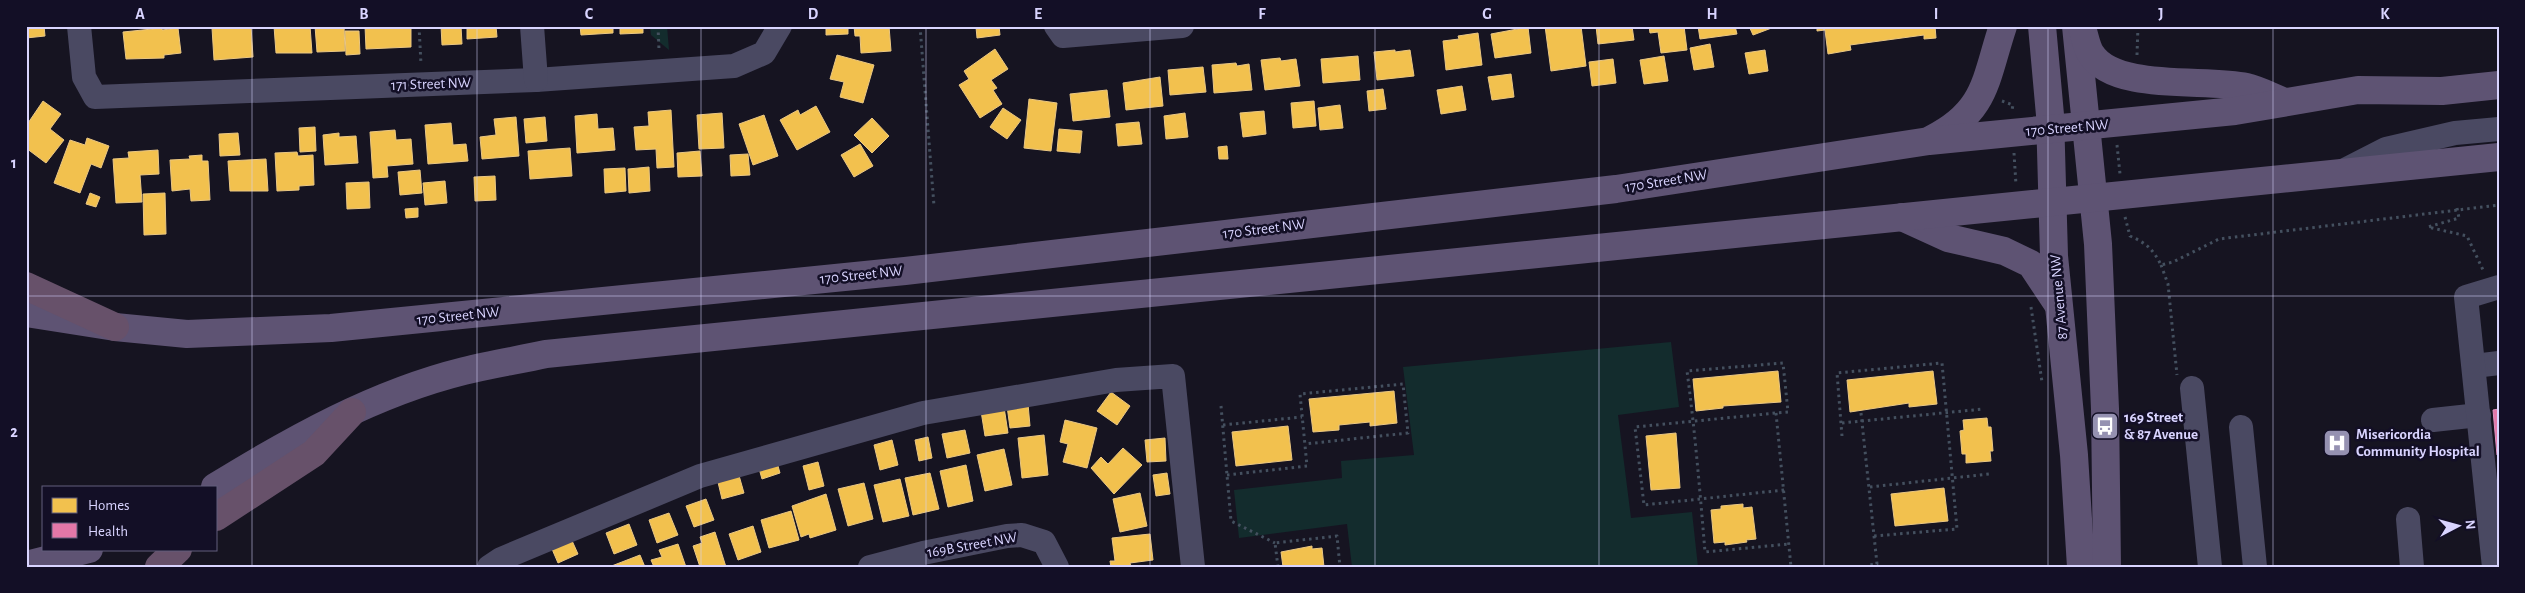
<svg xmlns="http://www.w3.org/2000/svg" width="2525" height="593" viewBox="0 0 2525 593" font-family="'Alegreya Sans',sans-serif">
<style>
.green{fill:#132c2d}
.homes{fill:#f2c14e;stroke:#eac783}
.health{fill:#e377a8;stroke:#e093c2}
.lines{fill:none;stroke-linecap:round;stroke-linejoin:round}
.path{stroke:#44505f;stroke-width:3;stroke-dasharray:2.5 4;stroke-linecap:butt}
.minor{stroke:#4a4962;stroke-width:24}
.major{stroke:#5e5373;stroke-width:28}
.highway{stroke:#67516a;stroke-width:28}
.grid{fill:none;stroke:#d9d4ff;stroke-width:1;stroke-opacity:0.55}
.labels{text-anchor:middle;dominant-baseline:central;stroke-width:5;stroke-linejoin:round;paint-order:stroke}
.street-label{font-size:15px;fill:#d9d4ff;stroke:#130f26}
.poi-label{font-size:15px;font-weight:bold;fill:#d9d4ff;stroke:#130f26;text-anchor:start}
.neatline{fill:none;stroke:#d9d4ff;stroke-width:2}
.grid-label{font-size:16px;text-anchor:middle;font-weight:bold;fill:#d9d4ff}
</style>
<rect width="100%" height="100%" fill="#161421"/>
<!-- green -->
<g class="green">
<polygon points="650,26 667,26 669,50 651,35"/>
<polygon points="1671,342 1679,407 1618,415 1631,518 1692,512 1698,567 1352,567 1347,524 1239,538 1234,490 1342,478 1341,461 1414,455 1403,367"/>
</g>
<!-- homes -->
<g class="homes">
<polygon points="26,26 44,26 45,36 26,38"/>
<polygon points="251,26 253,57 214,60 212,28"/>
<polygon points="274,26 310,26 312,53 276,53"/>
<polygon points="315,26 344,26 345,51 317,52"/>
<polygon points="365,26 411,26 411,47 366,49"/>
<polygon points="441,26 461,26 462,44 442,45"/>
<polygon points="467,26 496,26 497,37 467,39"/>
<polygon points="580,26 613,26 613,33 581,35"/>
<polygon points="620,26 643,26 643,33 620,34"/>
<polygon points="826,26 848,26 848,34 826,35"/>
<polygon points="854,26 889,26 891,51 861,53 860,36 855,36"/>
<polygon points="973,26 999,26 1000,35 977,38 976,27"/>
<polygon points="1545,26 1581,26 1586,66 1551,71"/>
<polygon points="1596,26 1632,26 1634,40 1598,44"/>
<polygon points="1649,26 1684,26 1687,50 1661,53 1658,32 1650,33"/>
<polygon points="1698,26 1735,26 1737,34 1700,39"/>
<polygon points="1749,26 1777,26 1753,35"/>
<polygon points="1817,26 1935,26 1936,38 1924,39 1924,35 1850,45 1851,50 1828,54 1825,30 1817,31"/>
<polygon points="1528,27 1531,53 1495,58 1491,34"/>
<polygon points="162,28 162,30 178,28 181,53 164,55 164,58 126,59 123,32"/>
<polygon points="345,31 359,31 360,54 346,55"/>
<polygon points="1478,33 1482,65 1446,70 1443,41 1459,39 1458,36"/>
<polygon points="1710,44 1714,67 1694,70 1690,48"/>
<polygon points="995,49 1008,69 991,80 997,88 993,90 1002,104 980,118 959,85 969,79 964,71"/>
<polygon points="1395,50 1395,52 1410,50 1414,76 1377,80 1374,52"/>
<polygon points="1765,50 1768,71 1749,74 1745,53"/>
<polygon points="837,55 874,65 863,103 840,97 844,82 830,79"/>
<polygon points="1358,56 1360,80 1323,83 1321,59"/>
<polygon points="1664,56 1668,81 1644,84 1640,60"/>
<polygon points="1280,58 1281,61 1296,59 1300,86 1265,90 1261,60"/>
<polygon points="1613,59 1616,83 1592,86 1589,62"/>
<polygon points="1236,63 1237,66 1249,64 1252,90 1214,93 1212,65"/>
<polygon points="1203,67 1206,92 1170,95 1168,70"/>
<polygon points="1511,74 1514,97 1492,100 1488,77"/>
<polygon points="1160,77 1163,106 1126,110 1123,83"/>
<polygon points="1462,86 1466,110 1441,114 1437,90"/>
<polygon points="1383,89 1386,109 1369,111 1367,91"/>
<polygon points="1107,90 1110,117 1073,121 1070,94"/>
<polygon points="1029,99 1057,103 1051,151 1024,148"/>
<polygon points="43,101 61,114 50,129 64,140 46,163 26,148 26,126"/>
<polygon points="1314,101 1316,126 1293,128 1291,103"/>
<polygon points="1340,105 1343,128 1320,130 1318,108"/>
<polygon points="816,106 830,132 797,150 780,120 798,110 800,115"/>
<polygon points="1003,108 1021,120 1007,139 990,127"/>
<polygon points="671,110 674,167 657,168 656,149 636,150 634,127 649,126 648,112"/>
<polygon points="1264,111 1266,134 1243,137 1240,113"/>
<polygon points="722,113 724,148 699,149 697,115"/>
<polygon points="1185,113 1188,137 1166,139 1164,116"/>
<polygon points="597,114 598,129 613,128 615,150 577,153 575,116"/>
<polygon points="764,115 778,156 753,165 739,124"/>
<polygon points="516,117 519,156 482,159 480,137 496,135 494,119"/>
<polygon points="545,117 547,141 526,143 524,119"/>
<polygon points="872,118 889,136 872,153 854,135"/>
<polygon points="1139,122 1142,144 1118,146 1116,124"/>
<polygon points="451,123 453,145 466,144 468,161 428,164 425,125"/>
<polygon points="315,127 316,151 300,152 299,128"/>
<polygon points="1059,129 1082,131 1080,153 1057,151"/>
<polygon points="395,130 396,140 411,139 413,164 387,166 388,177 373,178 370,132"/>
<polygon points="238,133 240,155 220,156 219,134"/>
<polygon points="339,133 339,137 356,136 358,163 325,165 323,135"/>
<polygon points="87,138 109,146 101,168 91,164 80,193 54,183 70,140 85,145"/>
<polygon points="860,144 873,166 854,177 841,155"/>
<polygon points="1227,146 1228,159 1219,159 1218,147"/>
<polygon points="570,148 572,176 530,179 528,151"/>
<polygon points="158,150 159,174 140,175 142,202 116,203 113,159 129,158 128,152"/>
<polygon points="700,151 702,176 678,177 677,153"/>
<polygon points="297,152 298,156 313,155 314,185 299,186 299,190 277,191 275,153"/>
<polygon points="748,154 750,175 731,176 730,155"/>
<polygon points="202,155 202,161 208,161 210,200 191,201 190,189 172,191 170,160 190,159 189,156"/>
<polygon points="266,159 268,191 230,191 228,161"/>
<polygon points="649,167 650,191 629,193 628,169"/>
<polygon points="625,168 626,191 605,193 604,169"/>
<polygon points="420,170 422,193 400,195 398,172"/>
<polygon points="495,176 496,200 475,201 474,177"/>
<polygon points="445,181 447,203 425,205 423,183"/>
<polygon points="369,182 370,208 347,209 346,183"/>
<polygon points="90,193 100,197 96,207 86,204"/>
<polygon points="165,193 166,234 144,235 143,194"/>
<polygon points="418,208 418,217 406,218 405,209"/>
<polygon points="1778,371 1781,402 1723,406 1723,408 1696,411 1693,379"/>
<polygon points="1933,371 1937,404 1909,407 1909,403 1850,412 1847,380"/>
<polygon points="1394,391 1397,423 1370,426 1370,422 1339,425 1339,430 1313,432 1309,399"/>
<polygon points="1111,392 1130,406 1117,425 1097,411"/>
<polygon points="1028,404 1030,426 1010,428 1007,406"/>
<polygon points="1004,407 1008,433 985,436 981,411"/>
<polygon points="1987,418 1988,427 1991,427 1993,451 1990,451 1991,461 1966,463 1966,454 1962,454 1960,431 1964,430 1963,420"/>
<polygon points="1065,420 1097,428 1087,468 1063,462 1068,444 1060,442"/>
<polygon points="1288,426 1292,460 1236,466 1232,432"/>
<polygon points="965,430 970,453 947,458 942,434"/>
<polygon points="1676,433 1680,488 1651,490 1646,436"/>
<polygon points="1044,435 1048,475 1022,478 1018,438"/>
<polygon points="928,437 932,458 919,461 915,440"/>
<polygon points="1165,438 1166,461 1147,462 1145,440"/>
<polygon points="892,440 898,465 880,470 874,445"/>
<polygon points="1123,448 1142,465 1114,494 1091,468 1101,457 1108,464"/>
<polygon points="1004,449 1012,485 985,491 977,455"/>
<polygon points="776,459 780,473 762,479 758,465"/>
<polygon points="818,462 824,486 809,490 803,466"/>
<polygon points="966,465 973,501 948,507 940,471"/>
<polygon points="738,472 744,493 722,499 717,478"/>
<polygon points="930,473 939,509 913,515 905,478"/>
<polygon points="1167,473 1170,494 1156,496 1153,475"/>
<polygon points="900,479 909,516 883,522 874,485"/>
<polygon points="864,483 873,519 848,526 838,489"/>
<polygon points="1944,488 1948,521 1895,526 1891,494"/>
<polygon points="1140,493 1147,526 1120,532 1113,499"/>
<polygon points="826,494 836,530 810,538 809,534 801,537 792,506"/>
<polygon points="706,499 714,520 694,527 686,506"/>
<polygon points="1743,504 1743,508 1752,507 1756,539 1746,540 1747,542 1725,545 1725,542 1714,543 1711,510 1721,509 1721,506"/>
<polygon points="791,511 799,540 769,548 761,520"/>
<polygon points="669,513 678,535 657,543 649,520"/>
<polygon points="629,524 637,545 614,554 606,533"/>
<polygon points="753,526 761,552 738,560 729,534"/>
<polygon points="715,532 726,567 700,567 693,546 702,543 700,537"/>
<polygon points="569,534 578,554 558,563 549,542"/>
<polygon points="1150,534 1153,560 1130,563 1131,567 1111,567 1110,561 1115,561 1112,538"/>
<polygon points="678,544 686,567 654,567 651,560 662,557 659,550"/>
<polygon points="1312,546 1312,549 1322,548 1324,567 1283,567 1281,552"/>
<polygon points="640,555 645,567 609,567"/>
</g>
<!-- health -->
<polygon class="health" points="2499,409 2499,455 2497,455 2493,410"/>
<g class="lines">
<!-- path -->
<g class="path">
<polyline points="419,26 421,64"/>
<polyline points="658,26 659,50"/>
<polyline points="920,26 934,206"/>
<polyline points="2137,55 2138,26"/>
<polyline points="2002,101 2013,105 2012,110"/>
<polyline points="2117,145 2120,174"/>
<polyline points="2014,153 2016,185"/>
<polyline points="2457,208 2459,218 2428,227 2467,236 2483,270"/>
<path d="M2125 217 2130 236C2146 243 2153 249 2161 265L2173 262 2219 239 2499 205"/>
<polyline points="2161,265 2168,284 2177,375"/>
<polyline points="2031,307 2042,382"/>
<polyline points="1221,406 1231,521 1275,543"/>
<polyline points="1776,413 1791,567"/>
<polyline points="1861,413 1877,564 1868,565 1868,567"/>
<polyline points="1842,423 1983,409"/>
<polyline points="1223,425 1302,417"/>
<polyline points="1842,436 1837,373 1942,363 1957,529 1874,536"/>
<polyline points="1227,475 1307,466 1300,394 1403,384 1408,433 1305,444"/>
<polyline points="1870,487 1989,474"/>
<path d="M1784 490 1644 505 1635 427 1776 413 1788 412 1783 363 1687 371C1695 431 1700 492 1705 552L1789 544"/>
<polyline points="1278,567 1275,543 1337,536 1340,567"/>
</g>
<!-- minor -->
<g class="minor">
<polyline points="79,26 84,77 95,97 536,80 734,66 764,53 780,26"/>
<polyline points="532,26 536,80"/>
<polyline points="1056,26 1063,36 1182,26"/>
<polyline points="2343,171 2386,149 2455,133 2499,129"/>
<polyline points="2474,366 2499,363"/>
<polyline points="2192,388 2210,567"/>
<polyline points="2433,420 2479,415"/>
<polyline points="2241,427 2255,567"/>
<polyline points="2408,519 2412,567"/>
<polyline points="489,567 501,559 700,476 923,413 1116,380 1173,376 1193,567"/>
<polyline points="870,567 923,553 1007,536 1022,535 1044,542 1057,567"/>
<polyline points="2494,567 2466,297 2499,287"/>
</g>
<!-- major -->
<g class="major">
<polyline points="2042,26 2050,115 2054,256 2074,455 2081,567"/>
<polyline points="2076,26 2098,244 2105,409 2107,567"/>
<path d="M2082 28C2085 36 2086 46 2091 54 2115 92 2207 78 2246 87 2259 90 2272 97 2285 102"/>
<path d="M1932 139C1987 111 1985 80 2003 26"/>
<polyline points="1902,217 1948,238 2004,251 2031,264 2057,303"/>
<polyline points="26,313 115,327 187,334 331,328 905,271 1616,189 1929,141 2235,111 2358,90 2442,91 2499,85"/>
<path d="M215 487C293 439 375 393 464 371 491 364 519 360 546 354L2499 157"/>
<polyline points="26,565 89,549"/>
</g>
<!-- highway -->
<g class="highway">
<polyline points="26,286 115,327"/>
<polyline points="216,517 314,453 352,412"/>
<polyline points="159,567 178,549"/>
</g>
</g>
<!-- grid -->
<path class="grid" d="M252 26V567M477 26V567M701 26V567M926 26V567M1150 26V567M1375 26V567M1599 26V567M1824 26V567M2048 26V567M2273 26V567M26 296H2499"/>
<!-- icons -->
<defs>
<g id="bus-square" transform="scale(1.4375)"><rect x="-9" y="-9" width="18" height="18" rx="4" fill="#9591b1" stroke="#130f26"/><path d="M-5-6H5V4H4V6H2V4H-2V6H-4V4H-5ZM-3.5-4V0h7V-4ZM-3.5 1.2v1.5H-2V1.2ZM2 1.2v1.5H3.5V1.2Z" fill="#fff"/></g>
<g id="hospital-square" transform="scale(1.4375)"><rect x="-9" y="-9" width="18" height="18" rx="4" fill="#9591b1" stroke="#130f26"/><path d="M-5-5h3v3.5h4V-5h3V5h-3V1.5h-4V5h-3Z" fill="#fff"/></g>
</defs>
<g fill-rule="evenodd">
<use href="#bus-square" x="2105" y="426"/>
<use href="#hospital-square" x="2337" y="443"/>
</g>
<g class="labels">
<!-- street labels -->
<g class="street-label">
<text transform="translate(431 84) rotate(-2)">171 Street NW</text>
<text transform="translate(2067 128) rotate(-5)">170 Street NW</text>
<text transform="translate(1666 181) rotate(-9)">170 Street NW</text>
<text transform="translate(1264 229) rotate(-7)">170 Street NW</text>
<text transform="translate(861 275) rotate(-6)">170 Street NW</text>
<text transform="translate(2059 297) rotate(-95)">87 Avenue NW</text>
<text transform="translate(458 316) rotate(-6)">170 Street NW</text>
<text transform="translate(972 545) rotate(-10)">169B Street NW</text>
</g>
<!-- poi labels -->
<g class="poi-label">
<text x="2124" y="417">169 Street<tspan x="2124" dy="17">&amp; 87 Avenue</tspan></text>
<text x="2356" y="434">Misericordia<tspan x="2356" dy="17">Community Hospital</tspan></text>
</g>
</g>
<!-- border -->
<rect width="2525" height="593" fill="none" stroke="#130f26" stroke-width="55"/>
<!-- legend -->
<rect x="42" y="486" width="175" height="65" fill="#130f26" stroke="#625e7d"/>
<rect x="52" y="498" width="25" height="15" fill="#f2c14e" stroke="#625e7d"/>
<text x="88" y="510" font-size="15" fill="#d9d4ff">Homes</text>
<rect x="52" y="523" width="25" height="15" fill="#e377a8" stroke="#625e7d"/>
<text x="88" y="536" font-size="15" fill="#d9d4ff">Health</text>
<!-- north arrow -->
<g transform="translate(2458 526) rotate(84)" stroke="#130f26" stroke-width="4" paint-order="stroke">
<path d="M0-4L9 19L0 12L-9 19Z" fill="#d9d4ff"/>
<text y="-8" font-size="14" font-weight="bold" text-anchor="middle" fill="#d9d4ff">N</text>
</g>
<rect x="28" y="28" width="2470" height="538" class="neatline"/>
<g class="grid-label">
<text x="140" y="19">A</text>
<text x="364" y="19">B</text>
<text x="589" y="19">C</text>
<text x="813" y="19">D</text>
<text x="1038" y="19">E</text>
<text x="1262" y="19">F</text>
<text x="1487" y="19">G</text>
<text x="1712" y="19">H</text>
<text x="1936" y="19">I</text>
<text x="2161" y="19">J</text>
<text x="2385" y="19">K</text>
<text x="14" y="168">1</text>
<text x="14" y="437">2</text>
</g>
</svg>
